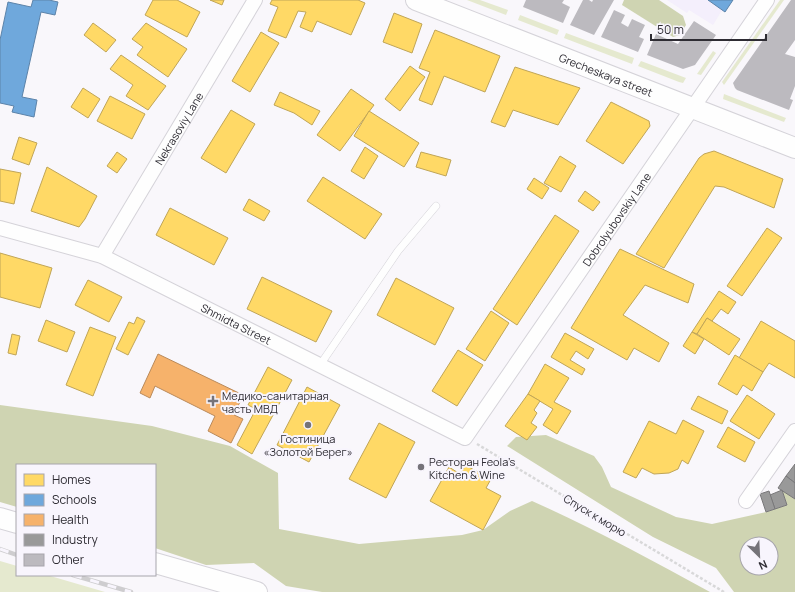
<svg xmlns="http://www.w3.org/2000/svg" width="795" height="592" viewBox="0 0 795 592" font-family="Manrope,sans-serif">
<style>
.built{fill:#f4effc}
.green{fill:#e5e9cf}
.forest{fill:#cfd4b2;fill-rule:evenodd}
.homes{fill:#ffd966;stroke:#c0a557}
.schools{fill:#6fa8dc;stroke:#5c83a9}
.health{fill:#f6b26b;stroke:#ba8a5a}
.industry{fill:#999;stroke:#79787a}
.building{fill:#bcbabf}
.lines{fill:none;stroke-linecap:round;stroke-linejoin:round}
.lane-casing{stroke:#d5d3d9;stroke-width:8}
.street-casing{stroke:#d5d3d9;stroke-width:16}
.secondary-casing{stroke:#d5d3d9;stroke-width:22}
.path{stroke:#d8d8d9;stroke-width:2.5;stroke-dasharray:3 2;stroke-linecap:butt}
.lane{stroke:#fefefe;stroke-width:7}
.street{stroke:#fefefe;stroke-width:14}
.secondary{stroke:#fefefe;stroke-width:20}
.rail-casing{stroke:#cecdcf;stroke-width:4.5}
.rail{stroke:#f8f5fd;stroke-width:3;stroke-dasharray:9;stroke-linecap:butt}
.poi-dot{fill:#757379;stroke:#f8f5fd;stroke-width:1.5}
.labels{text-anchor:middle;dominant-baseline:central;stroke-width:4;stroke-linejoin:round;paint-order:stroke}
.street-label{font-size:11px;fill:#2e2c33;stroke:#f8f5fd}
.poi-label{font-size:11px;fill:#2e2c33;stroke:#f8f5fd;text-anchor:start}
</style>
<rect width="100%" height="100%" fill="#f9f7fb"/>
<!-- built -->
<polygon class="built" points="667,0 733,0 725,12 723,11 721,12 713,25 689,10 687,13"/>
<!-- green -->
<g class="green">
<polygon points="467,0 480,0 508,10 506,15"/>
<polygon points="780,0 784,0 724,85 722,82"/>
<polygon points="520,15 559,30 557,35 518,20"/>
<polygon points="566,33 634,58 632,64 564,38"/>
<polygon points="713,51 716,53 701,75 697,74"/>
<polygon points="641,61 686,78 683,83 679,82 638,66"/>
<polygon points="724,94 786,118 784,122 723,99"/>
<polygon points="0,561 17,566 17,575 47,575 105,592 0,592"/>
</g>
<!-- forest -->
<g class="forest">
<polygon points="624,0 659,0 683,16 686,25 680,35 673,37 622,5"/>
<path d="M0 405 152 426 230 446 278 473 279 529 359 544 462 535 483 530 510 511 532 501C593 528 651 560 710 592H322L286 586 254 563 206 565 155 548V465H17V507L0 502Z"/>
<path d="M546 435 594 456 602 467 611 487 676 517 712 524 766 512 787 505 782 490 795 499V592H734L716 568 653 537 507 446 516 437ZM747 544H771V568H747Z"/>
</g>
<!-- homes -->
<g class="homes">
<polygon points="153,0 177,0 200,12 187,37 145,15"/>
<polygon points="210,0 224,0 222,5"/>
<polygon points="272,0 358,0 365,3 351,35 317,21 312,32 300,27 306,12 298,11 286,38 268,31 278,7 270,4"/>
<polygon points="394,13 422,24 412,53 383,42"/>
<polygon points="93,23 116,40 106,52 84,35"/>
<polygon points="146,23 187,49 168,77 137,55 143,47 132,39"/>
<polygon points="435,30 500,56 485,92 444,76 432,105 419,100 430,72 419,68"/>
<polygon points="261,32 279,43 250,92 232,81"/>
<polygon points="121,55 166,86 148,110 126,96 133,85 110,69"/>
<polygon points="410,66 425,77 400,111 385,99"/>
<polygon points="515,67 580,88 558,125 513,110 505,127 491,122"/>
<polygon points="83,88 100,99 88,118 71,107"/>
<polygon points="351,89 374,105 340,151 317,135"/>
<polygon points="280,92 320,111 312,125 294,113 274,105"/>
<polygon points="110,96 145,114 132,139 97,121"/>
<polygon points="611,102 649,121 650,126 623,164 586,141"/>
<polygon points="231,110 255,124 226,173 201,158"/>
<polygon points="369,111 419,143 404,167 354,136"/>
<polygon points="19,137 37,143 29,165 12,159"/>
<polygon points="365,147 378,156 364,179 351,171"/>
<polygon points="714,151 783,179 774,208 724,187 715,186 664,268 636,254 699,158 704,154"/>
<polygon points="117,152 127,159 117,173 107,166"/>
<polygon points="421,152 451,160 446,176 416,167"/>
<polygon points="560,156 576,166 561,192 544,183"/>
<polygon points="47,167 97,196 85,219 79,227 31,211"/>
<polygon points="0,169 21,173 14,204 0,201"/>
<polygon points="323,177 382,214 365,239 307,201"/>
<polygon points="534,178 549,188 542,199 527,189"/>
<polygon points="585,191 600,202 593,211 578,201"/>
<polygon points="249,199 270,211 264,221 243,210"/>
<polygon points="170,208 228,238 214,265 156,235"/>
<polygon points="555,215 579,231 517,325 493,309"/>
<polygon points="767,228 782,238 742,296 727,286"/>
<polygon points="620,249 694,284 688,303 645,285 623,315 669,343 659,362 634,348 627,360 571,328"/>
<polygon points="0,253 52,268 40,308 0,297"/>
<polygon points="262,277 332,311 316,342 247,309"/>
<polygon points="396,278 454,308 435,345 377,315"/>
<polygon points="88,280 122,297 109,322 75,305"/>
<polygon points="719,291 736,302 728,314 721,309 712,321 707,318 697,334 692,332"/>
<polygon points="491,311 509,323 485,361 466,349"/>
<polygon points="137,317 145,321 128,355 116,349 129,322 134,324"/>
<polygon points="707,318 740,339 729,355 697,334"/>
<polygon points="46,320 75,332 67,352 38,341"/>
<polygon points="761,321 795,341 795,378 769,363 763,372 739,358"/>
<polygon points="90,327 116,337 93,396 66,385"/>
<polygon points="692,332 704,339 695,354 683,346"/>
<polygon points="565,333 594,349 588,359 576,351 570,360 585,369 582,375 551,357"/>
<polygon points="12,334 20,336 16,355 8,353"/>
<polygon points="458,350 483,365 457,406 432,391"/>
<polygon points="735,355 763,372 752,391 743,385 737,395 718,384"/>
<polygon points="545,364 569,378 554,402 571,411 557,434 543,425 553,409 528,394"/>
<polygon points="268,367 292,380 252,454 237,445 256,409 248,405"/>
<polygon points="307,387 340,405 309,462 277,445"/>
<polygon points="528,394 540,401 534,410 537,413 531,423 537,427 527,440 505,426"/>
<polygon points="747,395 775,414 759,439 730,421"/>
<polygon points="698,396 728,411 722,424 691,409"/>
<polygon points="683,420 704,431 688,464 682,460 678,469 669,473 654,474 642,468 636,478 623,472 649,421 676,434"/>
<polygon points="379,423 415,442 386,498 349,479"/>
<polygon points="728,427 755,442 745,462 717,447"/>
<polygon points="465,465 491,479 486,488 501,496 483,530 430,501 449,467 460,474"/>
</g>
<!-- schools -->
<g class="schools">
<polygon points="33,0 49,0 58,2 55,15 41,12 22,97 37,100 34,117 12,112 14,106 0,103 0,40 8,2 31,7"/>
<polygon points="708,0 733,0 725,12"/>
</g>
<!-- health -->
<polygon class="health" points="158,354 243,395 234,415 243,419 231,443 208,431 215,416 155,386 150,398 140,393"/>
<!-- industry -->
<g class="industry">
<polygon points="795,464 795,483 786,476"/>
<polygon points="786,476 795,483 795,499 778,488"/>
<polygon points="782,490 787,505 775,509 770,495"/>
<polygon points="769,491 775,509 766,512 760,494"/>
</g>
<!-- building -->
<g class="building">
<polygon points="526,0 564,0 562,3 570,7 563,23 523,7"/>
<polygon points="583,0 589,0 592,2 593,0 614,0 594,35 570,25"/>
<polygon points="791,0 795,0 795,40 785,54 795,57 795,86 790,99 793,100 789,110 737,90 735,88 733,83"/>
<polygon points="614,10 625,15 621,23 628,27 632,19 645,25 639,37 644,39 638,52 601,37"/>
<polygon points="694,21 716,35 695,65 683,69 647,55 656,34 678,44"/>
</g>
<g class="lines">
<!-- lane casing -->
<g class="lane-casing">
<polyline id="lane" points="320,365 398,251 436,206"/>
</g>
<!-- street casing -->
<g class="street-casing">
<g id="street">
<path id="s1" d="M0 228 102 256 465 438 767 0"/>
<path id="s2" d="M102 256 255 0"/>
<polyline points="746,501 795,431"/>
</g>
</g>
<!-- secondary casing -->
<g class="secondary-casing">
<g id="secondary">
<path id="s3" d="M416 0 795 148"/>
<polyline points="0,518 17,523"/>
<polyline points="155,563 257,592"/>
</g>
</g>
<!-- path -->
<polyline class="path" points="477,444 724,592"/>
<!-- lane -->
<use href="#lane" class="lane"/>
<!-- street -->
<use href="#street" class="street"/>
<!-- secondary -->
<use href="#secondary" class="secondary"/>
<!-- rail casing -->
<g class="rail-casing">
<g id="rail">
<polyline points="0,549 17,555"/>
<polyline points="73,575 131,592"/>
</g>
</g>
<!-- rail -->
<use href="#rail" class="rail"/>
</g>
<!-- markers -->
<g class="poi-dot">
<path d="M211 395h4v4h4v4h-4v4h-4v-4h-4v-4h4z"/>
<circle cx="308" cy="425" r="4"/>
<circle cx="421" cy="467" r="4"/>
</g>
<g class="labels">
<!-- street labels -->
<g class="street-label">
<text stroke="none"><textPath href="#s3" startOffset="204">Grecheskaya street</textPath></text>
<text stroke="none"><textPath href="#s2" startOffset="149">Nekrasoviy Lane</textPath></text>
<text stroke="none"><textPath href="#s1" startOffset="778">Dobrolyubovskiy Lane</textPath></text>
<text stroke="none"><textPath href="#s1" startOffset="256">Shmidta Street</textPath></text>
<text transform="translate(595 515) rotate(31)">Спуск к морю</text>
</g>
<!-- poi labels -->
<g class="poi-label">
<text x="222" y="395">Медико-санитарная<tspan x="222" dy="13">часть МВД</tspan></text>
<text x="308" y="438" text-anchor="middle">Гостиница<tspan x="308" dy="13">«Золотой Берег»</tspan></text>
<text x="429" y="461">Ресторан Feola’s<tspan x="429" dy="13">Kitchen &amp; Wine</tspan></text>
</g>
</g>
<!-- legend -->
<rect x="16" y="464" width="140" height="112" fill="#f8f5fd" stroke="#a7a5ac"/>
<rect x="24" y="474" width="20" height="12" fill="#ffd966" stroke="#a7a5ac"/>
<text x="52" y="484" font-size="12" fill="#2e2c33">Homes</text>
<rect x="24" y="494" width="20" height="12" fill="#6fa8dc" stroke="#a7a5ac"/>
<text x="52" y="504" font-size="12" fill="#2e2c33">Schools</text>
<rect x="24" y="514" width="20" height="12" fill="#f6b26b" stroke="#a7a5ac"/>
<text x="52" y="524" font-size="12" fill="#2e2c33">Health</text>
<rect x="24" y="534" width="20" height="12" fill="#999999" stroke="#a7a5ac"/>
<text x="52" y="544" font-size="12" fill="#2e2c33">Industry</text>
<rect x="24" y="554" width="20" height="12" fill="#bcbabf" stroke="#a7a5ac"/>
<text x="52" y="564" font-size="12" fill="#2e2c33">Other</text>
<!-- north arrow -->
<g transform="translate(759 556) rotate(156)"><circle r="19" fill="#f8f5fd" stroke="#a7a5ac"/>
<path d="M0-3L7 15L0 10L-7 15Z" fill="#757379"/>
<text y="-6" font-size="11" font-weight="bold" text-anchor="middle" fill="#2e2c33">N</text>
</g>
<!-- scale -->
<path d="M651 34v6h115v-6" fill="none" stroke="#2e2c33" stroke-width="2"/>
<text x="657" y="34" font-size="12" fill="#2e2c33" stroke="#f8f5fd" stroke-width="3" paint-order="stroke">50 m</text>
</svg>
